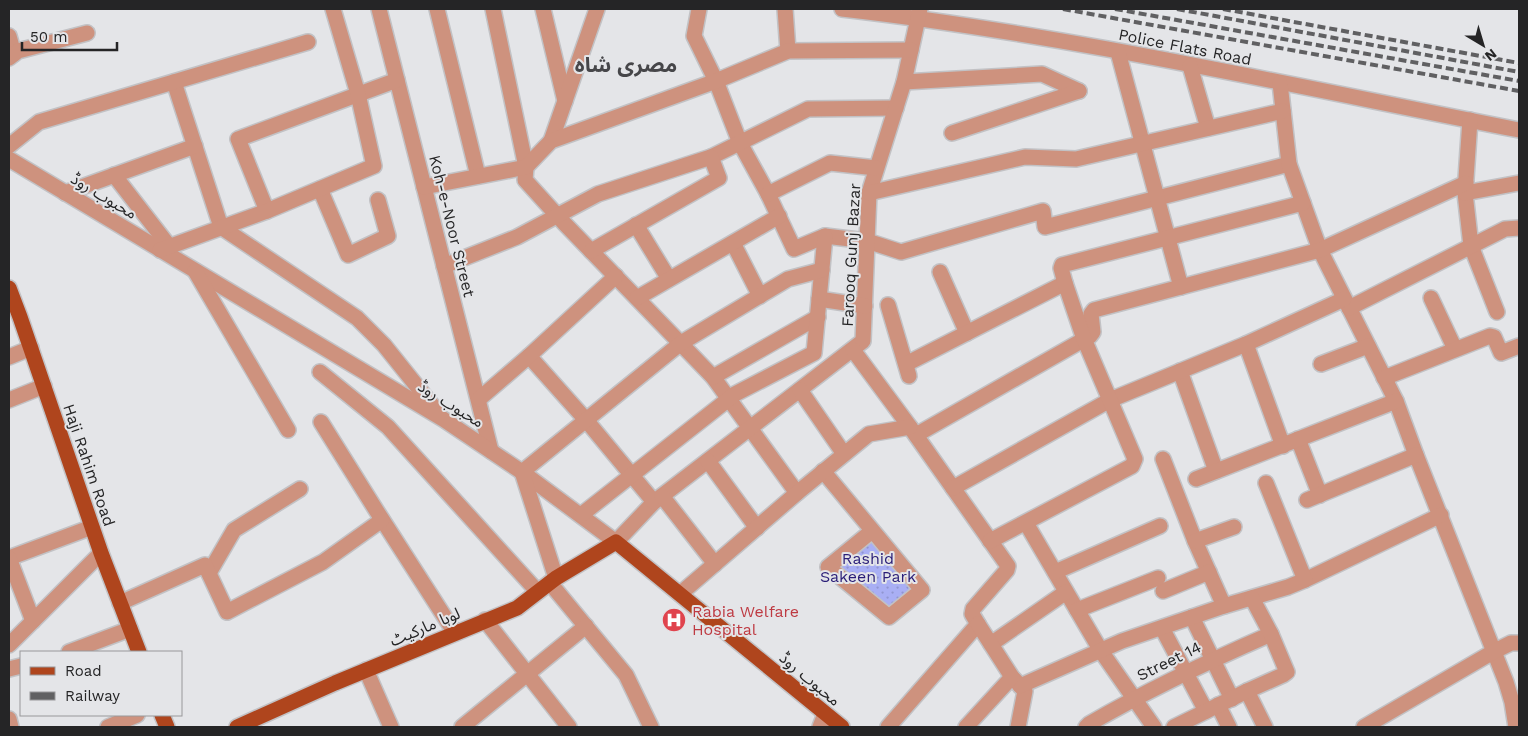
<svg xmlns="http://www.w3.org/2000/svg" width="1528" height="736" viewBox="0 0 1528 736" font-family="'Work Sans','Noto Sans Arabic',sans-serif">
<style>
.grass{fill:url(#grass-dots)}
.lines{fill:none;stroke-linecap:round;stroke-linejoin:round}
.minor-casing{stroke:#c2c2c5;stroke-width:18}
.major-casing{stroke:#c2c2c5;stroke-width:18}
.minor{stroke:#ce927e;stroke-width:15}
.major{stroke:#af451d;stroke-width:15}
.rail{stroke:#606062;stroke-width:4;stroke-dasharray:8 4;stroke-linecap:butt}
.labels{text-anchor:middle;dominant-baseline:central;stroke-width:4;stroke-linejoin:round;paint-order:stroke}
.street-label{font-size:16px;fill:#252526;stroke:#e4e5e8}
.park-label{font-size:16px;fill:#2a1e78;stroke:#e4e5e8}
.health-label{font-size:16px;fill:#be3a42;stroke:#e4e5e8;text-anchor:start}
.district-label{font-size:21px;font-weight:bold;fill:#464649;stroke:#e4e5e8}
</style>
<defs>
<pattern id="grass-dots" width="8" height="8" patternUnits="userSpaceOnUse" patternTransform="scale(1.25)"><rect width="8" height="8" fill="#a9aff4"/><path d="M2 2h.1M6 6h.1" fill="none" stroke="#9196d1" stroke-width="1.8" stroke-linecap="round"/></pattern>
</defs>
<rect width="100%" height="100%" fill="#e4e5e8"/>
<!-- grass -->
<polygon class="grass" points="872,531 922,590 889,617 828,567"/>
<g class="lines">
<!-- minor casing -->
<g class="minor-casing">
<g id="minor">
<polyline points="379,9 491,451"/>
<polyline points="437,9 478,176"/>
<polyline points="493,9 526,167 525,180 564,223 713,377 797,493"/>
<polyline points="543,9 565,101"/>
<polyline points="699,9 694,36 716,81 740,143 768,194 794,249 825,236 867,241 901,252 1043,211 1045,227 1289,164"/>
<polyline points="785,9 788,51"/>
<path d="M842 9C1069 35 1294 86 1519 130"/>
<polyline points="9,36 14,54"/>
<polyline points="1118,52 1181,287"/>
<polyline points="9,58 18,51 87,33"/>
<polyline points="1190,66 1208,128"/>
<polyline points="174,82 221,227 357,318 384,345 436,410"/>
<polyline points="904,82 1042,74 1079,91"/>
<polyline points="1280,83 1289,164 1320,250 1396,401 1416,455 1506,682 1512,702 1516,727"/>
<polyline points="1470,120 1465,193 1471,246 1497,312"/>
<polyline points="952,133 1079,91"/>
<polyline points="551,141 597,9"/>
<polyline points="9,146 39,122 308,42"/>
<polyline points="711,157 808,109 896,108"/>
<polyline points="9,159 443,419 522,472 616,542 654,502 863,341 869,193 904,82 920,9"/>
<polyline points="114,175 169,246"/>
<polyline points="424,187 526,167 551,141 716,81 788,51 911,50"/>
<polyline points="320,189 348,255 388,236 378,200"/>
<polyline points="65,193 195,146"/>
<polyline points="869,193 1025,157 1076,159 1283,111"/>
<polyline points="1465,193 1519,183"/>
<polyline points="768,194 830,163 876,168"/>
<polyline points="267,211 238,139 397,80"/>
<polyline points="636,225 669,279"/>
<polyline points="733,243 760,296"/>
<polyline points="160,250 267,211 374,166 358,94 333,9"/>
<polyline points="444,266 517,237 598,194 711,157 719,178 591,251"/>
<polyline points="195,271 288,430"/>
<polyline points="940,272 967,333"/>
<polyline points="637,298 779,216"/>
<polyline points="1431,298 1455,349"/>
<polyline points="819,299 865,306"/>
<polyline points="888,305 909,376"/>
<polyline points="1349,308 1505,229 1519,228"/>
<polyline points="1246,344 1283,446"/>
<polyline points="853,350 910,427 1008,566 1007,570 973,609 972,614 978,624 888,727"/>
<polyline points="529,356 586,420 654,502"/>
<polyline points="9,357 31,348"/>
<polyline points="906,364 1065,283"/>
<polyline points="1321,364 1368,346"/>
<polyline points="1180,371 1216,471"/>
<polyline points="320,372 388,427 537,591"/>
<polyline points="713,377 818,317"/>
<polyline points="1384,378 1490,336 1494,337 1501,353 1519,346"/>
<polyline points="800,390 844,454"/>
<polyline points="479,399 529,356 616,276"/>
<polyline points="9,400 44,386"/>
<polyline points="321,422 376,510 455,633"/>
<polyline points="916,435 1090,336 1093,332 1091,314 1094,310 1320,250 1466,183"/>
<polyline points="1298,439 1320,495"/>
<polyline points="1163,459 1195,541 1224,606"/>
<polyline points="708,461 757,528"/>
<polyline points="823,471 922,590 889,617 828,567 872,531"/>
<polyline points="1196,479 1396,401"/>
<polyline points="953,488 1110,400 1246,344 1344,299"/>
<polyline points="662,496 715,564"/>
<polyline points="1307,500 1416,455"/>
<polyline points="581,515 735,394 814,353 825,236"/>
<polyline points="1026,523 1101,651 1154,727"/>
<polyline points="990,541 1132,466 1135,459 1084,339 1065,283 1061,268 1062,265 1303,203"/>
<polyline points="1195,541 1234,527"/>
<polyline points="9,558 92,527"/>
<polyline points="9,558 33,621"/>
<polyline points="1055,572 1160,526"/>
<polyline points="209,573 234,530 300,489"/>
<polyline points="556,578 522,472 681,343 788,279 822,270"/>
<polyline points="1305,580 1441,515"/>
<polyline points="550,583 626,675 651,727"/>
<polyline points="1163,591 1209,572"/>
<polyline points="680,594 797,493 869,434 910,427"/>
<polyline points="120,603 205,565 227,612 323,562 382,520"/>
<polyline points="1077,610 1158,578"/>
<polyline points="1192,617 1232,699"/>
<polyline points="485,620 569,727"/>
<polyline points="1162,628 1206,711"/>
<polyline points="991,644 1066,592"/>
<polyline points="9,645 101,553"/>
<polyline points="69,652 130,629"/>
<polyline points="9,669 21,666"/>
<polyline points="366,670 391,727"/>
<polyline points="1014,679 1025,691 1018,727"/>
<polyline points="1020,686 1122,641 1224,606 1288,587 1305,580 1266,483"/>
<polyline points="1247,691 1265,727"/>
<polyline points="1218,705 1229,727"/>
<polyline points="9,719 11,727"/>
<polyline points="108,727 137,715"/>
<polyline points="462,727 586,626"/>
<polyline points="820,727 825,714"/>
<polyline points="966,727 1012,677 978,624"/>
<path d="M1086 727 1089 724C1148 690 1209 661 1271 634"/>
<polyline points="1174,727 1247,691 1283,675 1287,672 1271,634 1252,598"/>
<polyline points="1364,727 1493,652 1511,643 1519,643"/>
</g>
</g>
<!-- major casing -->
<g class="major-casing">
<g id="major">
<polyline points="9,288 20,317 101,553 139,652"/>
<polyline points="162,715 167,727"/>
<polyline points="237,727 335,683 517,608 556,578 616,542 842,727"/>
</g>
</g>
<!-- minor -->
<use href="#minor" class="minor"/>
<!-- major -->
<use href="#major" class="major"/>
<!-- rail -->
<g class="rail">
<polyline points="1063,9 1519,91"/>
<polyline points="1115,9 1519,81"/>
<polyline points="1177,9 1519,72"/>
<polyline points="1223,9 1519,63"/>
</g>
</g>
<!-- icons -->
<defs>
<g id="hospital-disc" transform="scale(1.25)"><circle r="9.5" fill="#e0444e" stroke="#e4e5e8"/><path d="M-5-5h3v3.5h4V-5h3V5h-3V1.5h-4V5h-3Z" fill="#fff"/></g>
</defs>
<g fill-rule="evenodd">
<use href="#hospital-disc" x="674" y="620"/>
</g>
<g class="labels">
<!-- street labels -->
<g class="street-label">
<text transform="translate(1185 47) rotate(11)">Police Flats Road</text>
<text transform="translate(104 196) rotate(31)">محبوب روڈ</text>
<text transform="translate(452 226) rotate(76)">Koh-e-Noor Street</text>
<text transform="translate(851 255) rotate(-87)">Farooq Gunj Bazar</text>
<text transform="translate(451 404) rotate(32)">محبوب روڈ</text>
<text transform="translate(89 465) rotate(71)">Haji Rahim Road</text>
<text transform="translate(425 627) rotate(-23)">لوہا مارکیٹ</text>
<text transform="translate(1169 661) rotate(-26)">Street 14</text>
<text transform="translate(810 679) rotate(40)">محبوب روڈ</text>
</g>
<!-- park labels -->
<g class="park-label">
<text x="868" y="558">Rashid<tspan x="868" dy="18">Sakeen Park</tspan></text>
</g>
<!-- health labels -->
<g class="health-label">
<text x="692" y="611">Rabia Welfare<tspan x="692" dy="18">Hospital</tspan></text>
</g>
<!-- district labels -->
<g class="district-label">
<text x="626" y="64">مصری شاہ</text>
</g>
</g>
<!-- border -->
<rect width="1528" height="736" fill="none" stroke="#252526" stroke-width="20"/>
<!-- legend -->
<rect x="20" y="651" width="162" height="65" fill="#e4e5e8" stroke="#98989a"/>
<rect x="30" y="667" width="25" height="8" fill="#af451d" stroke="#98989a"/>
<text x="65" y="676" font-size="15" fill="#252526">Road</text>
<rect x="30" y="692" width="25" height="8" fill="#606062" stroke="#98989a"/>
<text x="65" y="701" font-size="15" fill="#252526">Railway</text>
<!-- north arrow -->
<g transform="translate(1483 45) rotate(142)" stroke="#e4e5e8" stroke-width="4" paint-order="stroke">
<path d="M0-4L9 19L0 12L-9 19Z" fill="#252526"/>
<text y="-8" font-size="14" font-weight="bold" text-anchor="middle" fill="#252526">N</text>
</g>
<!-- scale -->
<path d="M22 42v8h95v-8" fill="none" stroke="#252526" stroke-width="2.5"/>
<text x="30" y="42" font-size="15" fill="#252526" stroke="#e4e5e8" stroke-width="4" paint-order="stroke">50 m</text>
</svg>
